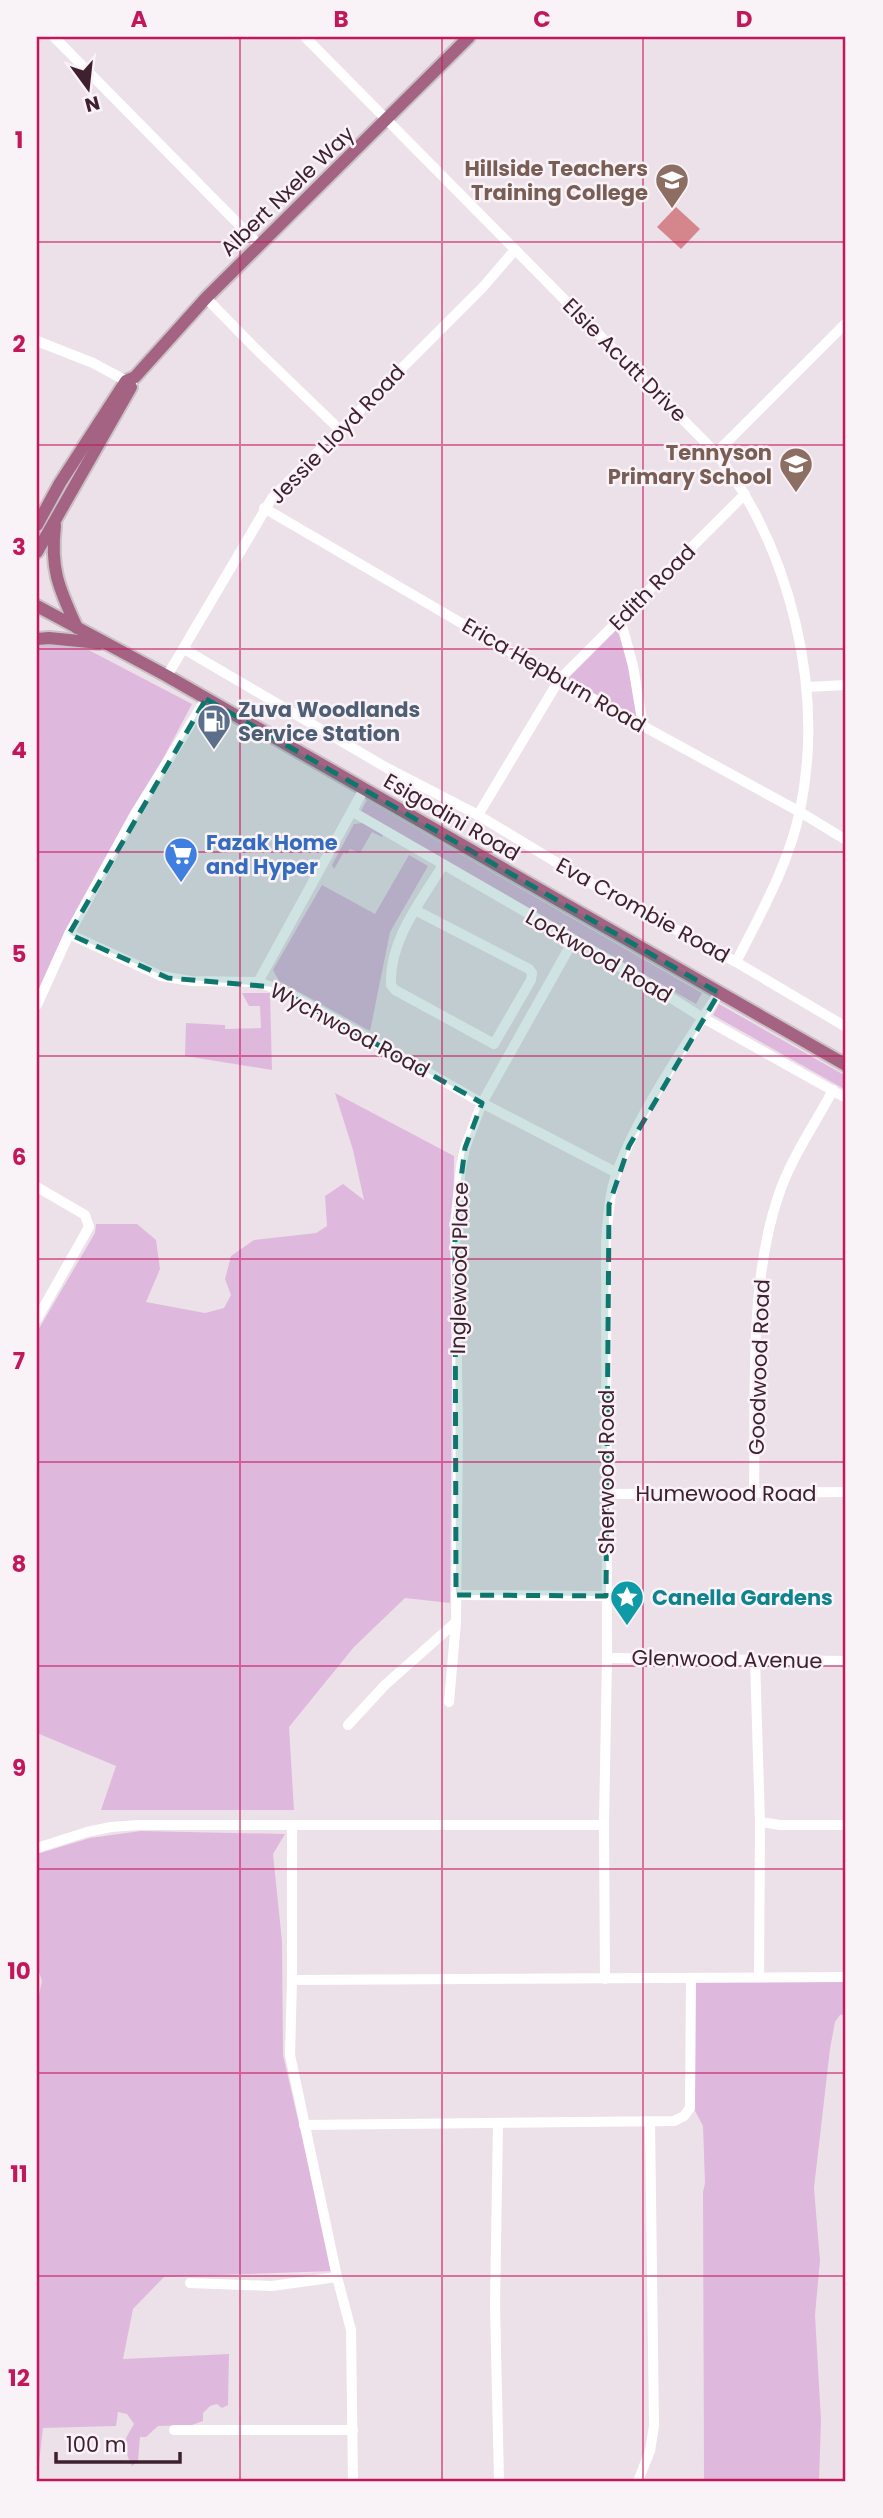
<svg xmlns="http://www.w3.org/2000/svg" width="883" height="2518" viewBox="0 0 883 2518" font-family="Poppins,sans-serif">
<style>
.green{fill:#dfb9dd}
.water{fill:#d5868c}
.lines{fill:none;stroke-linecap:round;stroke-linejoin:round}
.major-casing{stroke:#c9c1c5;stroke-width:16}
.minor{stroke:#fff;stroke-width:10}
.major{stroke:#a46383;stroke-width:12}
.marked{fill:#0f766e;fill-opacity:0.2;stroke:#0f766e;stroke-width:5;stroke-dasharray:14 9;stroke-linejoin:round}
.grid{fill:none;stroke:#c2185b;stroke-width:2;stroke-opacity:0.55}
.labels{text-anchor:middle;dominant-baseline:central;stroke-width:5;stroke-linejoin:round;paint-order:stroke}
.education-label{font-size:21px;font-weight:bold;fill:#785e54;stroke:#f9f2f7;text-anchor:end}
.street-label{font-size:21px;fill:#3e202f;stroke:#f9f2f7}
.service-label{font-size:21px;font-weight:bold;fill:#4e5e75;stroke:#f9f2f7;text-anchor:start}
.shop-label{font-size:21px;font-weight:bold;fill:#366cbe;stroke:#f9f2f7;text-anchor:start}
.culture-label{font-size:21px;font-weight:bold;fill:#0d838f;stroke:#f9f2f7;text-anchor:start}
.neatline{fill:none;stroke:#c2185b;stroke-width:2.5}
.grid-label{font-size:23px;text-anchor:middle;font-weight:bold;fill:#c2185b}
</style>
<rect width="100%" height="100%" fill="#ede1e9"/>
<!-- green -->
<g class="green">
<polygon points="619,623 631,669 639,720 563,680"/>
<polygon points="49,643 81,646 192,704 37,996 37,645"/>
<polygon points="367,800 702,993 696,1004 361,811"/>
<polygon points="364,823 383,834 382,837 372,832 360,853 350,849 347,854 344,852 334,869 332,865 354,824"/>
<polygon points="409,855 428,866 390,932 370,1031 279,981 273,970 322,885 375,914"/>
<polygon points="242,993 270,993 272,1070 185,1056 186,1023 225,1025 225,1029 261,1028 260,1006 249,1006"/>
<polygon points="719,1004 846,1076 846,1090 713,1015"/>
<polygon points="335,1093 454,1156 450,1603 405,1598 354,1647 289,1727 294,1810 101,1810 116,1766 37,1733 37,1332 95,1233 96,1224 137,1224 156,1240 160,1269 146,1302 205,1313 224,1308 231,1295 225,1279 231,1256 254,1240 316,1233 327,1226 325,1196 343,1184 364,1200 353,1150"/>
<path d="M141 1831 285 1834 273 1854 282 1941 283 2055 333 2271 164 2277 133 2309 123 2359 229 2354 228 2405 222 2408 217 2404 210 2406 203 2413V2421L192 2425 158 2426 146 2437H140L138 2461 132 2466C122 2445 122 2444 134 2424L127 2414 118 2412 116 2426 43 2428 37 2481V2003L42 1981 37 1966V1854L90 1838Z"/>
<polygon points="846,1979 846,2014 840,2015 835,2022 830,2049 814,2188 820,2260 815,2315 821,2420 819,2481 704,2481 703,2192 705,2183 703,2126 693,2107 694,1981"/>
</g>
<!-- water -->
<polygon class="water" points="676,207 700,229 681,249 657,227"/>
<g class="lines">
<!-- major casing -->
<g class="major-casing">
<g id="major">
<polyline points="37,525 60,483 126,381 135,377 206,298 469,37"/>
<path d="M55 525C50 570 59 588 77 628"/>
<polyline points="37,552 131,387"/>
<polyline points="37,606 167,676 846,1065"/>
<polyline points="37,639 49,638 99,643"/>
</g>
</g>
<!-- minor -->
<g class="minor">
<polyline points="54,37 259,245"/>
<path d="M305 37 716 453C791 549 825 691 800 810 789 864 761 913 736 962"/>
<polyline points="206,298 253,346 339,429"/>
<polyline points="37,341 93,363 132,384"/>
<polyline points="716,453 846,323"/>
<polyline points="264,508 559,680 800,812 846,840"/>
<polyline points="620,618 633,666 643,726"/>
<polyline points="184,649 387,768 478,815 592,884 736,962 846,1027"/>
<polyline points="167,676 272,498 483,287 514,251"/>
<polyline points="808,687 846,685"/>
<polyline points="353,812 636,976 703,1018 846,1098"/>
<polyline points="478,815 559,680 745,494"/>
<path d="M415 910 529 969 532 973 531 980 494 1044 395 990 391 985C389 940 421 901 443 865"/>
<polyline points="69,934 161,976 191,981 258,982 292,995 482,1103 617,1173"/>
<polyline points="258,982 364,789"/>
<polyline points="37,1005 69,934 135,814 206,699"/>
<polyline points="37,1187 85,1215 89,1227 37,1319"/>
<path d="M754 1491C756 1398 748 1283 779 1194 791 1158 815 1124 833 1090"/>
<polyline points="607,1494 846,1492"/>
<polyline points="456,1595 606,1596"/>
<polyline points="607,1658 846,1661"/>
<polyline points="755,1660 760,1822 759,1977"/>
<polyline points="449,1702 456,1622 458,1431 455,1225 461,1167 465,1148 482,1103 573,941"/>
<polyline points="348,1725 385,1685 456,1622"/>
<polyline points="760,1822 780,1825 846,1825"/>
<polyline points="604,1825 292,1825 292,1980 846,1977"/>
<polyline points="37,1848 87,1832 111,1827 138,1825 292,1825"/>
<path d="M605 1979 604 1825 607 1658 606 1242C608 1218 609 1194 617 1172 638 1114 685 1046 719 993"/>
<polyline points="292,1980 290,2055 337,2277 351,2330 353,2481"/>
<polyline points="498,2123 495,2305 499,2481"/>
<polyline points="304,2125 674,2121 684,2116 690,2108 691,1978"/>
<polyline points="190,2283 272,2286 337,2277"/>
<polyline points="174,2430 353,2430"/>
<polyline points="638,2481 650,2451 654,2426 650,2122"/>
</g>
<!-- major -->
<use href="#major" class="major"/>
</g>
<!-- marked area -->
<path class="marked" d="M206 699 719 993 629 1146 609 1205 606 1596 456 1595 455 1225 465 1148 482 1103 274 987 168 978 69 934Z"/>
<!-- grid -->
<path class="grid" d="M240 37V2481M442 37V2481M643 37V2481M37 242H846M37 445H846M37 649H846M37 852H846M37 1056H846M37 1259H846M37 1462H846M37 1666H846M37 1869H846M37 2073H846M37 2276H846"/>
<!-- icons -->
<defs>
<g id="university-pin" transform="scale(1.75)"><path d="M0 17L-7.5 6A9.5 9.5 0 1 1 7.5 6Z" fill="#8d6e63" stroke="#f9f2f7"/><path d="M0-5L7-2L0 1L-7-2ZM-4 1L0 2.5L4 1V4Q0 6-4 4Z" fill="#fff"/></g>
<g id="school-pin" transform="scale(1.75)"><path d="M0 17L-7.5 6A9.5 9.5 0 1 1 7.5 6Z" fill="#8d6e63" stroke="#f9f2f7"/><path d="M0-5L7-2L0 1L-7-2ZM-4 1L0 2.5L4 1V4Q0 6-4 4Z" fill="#fff"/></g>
<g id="fuel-pin" transform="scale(1.75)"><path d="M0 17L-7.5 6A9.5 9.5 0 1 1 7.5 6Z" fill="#5c6f8a" stroke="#f9f2f7"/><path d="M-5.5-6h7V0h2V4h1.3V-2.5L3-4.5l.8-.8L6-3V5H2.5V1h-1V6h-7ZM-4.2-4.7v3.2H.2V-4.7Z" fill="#fff"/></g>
<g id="supermarket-pin" transform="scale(1.75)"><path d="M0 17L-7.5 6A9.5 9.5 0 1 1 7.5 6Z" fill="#3f7fe0" stroke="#f9f2f7"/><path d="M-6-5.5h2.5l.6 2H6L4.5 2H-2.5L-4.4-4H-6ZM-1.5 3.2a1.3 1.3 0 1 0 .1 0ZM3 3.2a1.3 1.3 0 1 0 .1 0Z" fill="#fff"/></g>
<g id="sight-pin" transform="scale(1.75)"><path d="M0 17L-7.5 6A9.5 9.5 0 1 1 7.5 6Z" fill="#0f9aa8" stroke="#f9f2f7"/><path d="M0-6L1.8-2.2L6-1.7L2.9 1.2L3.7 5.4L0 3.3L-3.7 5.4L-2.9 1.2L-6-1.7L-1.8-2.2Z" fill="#fff"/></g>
</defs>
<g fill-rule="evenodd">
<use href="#university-pin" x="672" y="180"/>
<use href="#school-pin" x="796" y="464"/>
<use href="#fuel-pin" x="214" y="721"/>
<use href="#supermarket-pin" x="181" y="854"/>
<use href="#sight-pin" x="627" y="1597"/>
</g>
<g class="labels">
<!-- education labels -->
<g class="education-label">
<text x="648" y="168">Hillside Teachers<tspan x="648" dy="24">Training College</tspan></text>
<text x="772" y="452">Tennyson<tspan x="772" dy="24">Primary School</tspan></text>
</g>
<!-- street labels -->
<g class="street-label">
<text transform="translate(287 191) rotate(-44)">Albert Nxele Way</text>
<text transform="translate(625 360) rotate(45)">Elsie Acutt Drive</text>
<text transform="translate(337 434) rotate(-46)">Jessie Lloyd Road</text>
<text transform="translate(652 587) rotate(-45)">Edith Road</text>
<text transform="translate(554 675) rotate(30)">Erica Hepburn Road</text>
<text transform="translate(452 817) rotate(30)">Esigodini Road</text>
<text transform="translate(643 910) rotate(29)">Eva Crombie Road</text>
<text transform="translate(599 956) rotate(30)">Lockwood Road</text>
<text transform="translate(350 1030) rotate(28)">Wychwood Road</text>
<text transform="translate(459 1268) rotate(-89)">Inglewood Place</text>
<text transform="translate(759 1367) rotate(-88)">Goodwood Road</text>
<text transform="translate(606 1472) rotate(-90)">Sherwood Road</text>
<text x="726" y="1493">Humewood Road</text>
<text transform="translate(727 1659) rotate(1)">Glenwood Avenue</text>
</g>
<!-- service labels -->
<g class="service-label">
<text x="238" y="709">Zuva Woodlands<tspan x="238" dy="24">Service Station</tspan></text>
</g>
<!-- shop labels -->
<g class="shop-label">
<text x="206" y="842">Fazak Home<tspan x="206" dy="24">and Hyper</tspan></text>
</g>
<!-- culture labels -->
<g class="culture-label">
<text x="652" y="1597">Canella Gardens</text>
</g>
</g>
<!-- border -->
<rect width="883" height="2518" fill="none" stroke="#f9f2f7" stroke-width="77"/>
<!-- north arrow -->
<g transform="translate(88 88) rotate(165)" stroke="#f9f2f7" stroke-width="5" paint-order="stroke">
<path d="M0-5L12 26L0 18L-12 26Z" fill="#3e202f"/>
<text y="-10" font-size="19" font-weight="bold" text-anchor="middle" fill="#3e202f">N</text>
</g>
<!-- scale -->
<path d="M56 2452v10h124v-10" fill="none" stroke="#3e202f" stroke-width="3.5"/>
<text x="66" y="2452" font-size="21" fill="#3e202f" stroke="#f9f2f7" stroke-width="5" paint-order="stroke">100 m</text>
<rect x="38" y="38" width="806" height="2442" class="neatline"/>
<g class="grid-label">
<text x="139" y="27">A</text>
<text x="341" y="27">B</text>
<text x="542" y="27">C</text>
<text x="744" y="27">D</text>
<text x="19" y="148">1</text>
<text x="19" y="352">2</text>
<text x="19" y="555">3</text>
<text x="19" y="758">4</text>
<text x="19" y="962">5</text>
<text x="19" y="1165">6</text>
<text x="19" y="1369">7</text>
<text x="19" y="1572">8</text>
<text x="19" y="1776">9</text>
<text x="19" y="1979">10</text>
<text x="19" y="2182">11</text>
<text x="19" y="2386">12</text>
</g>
</svg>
